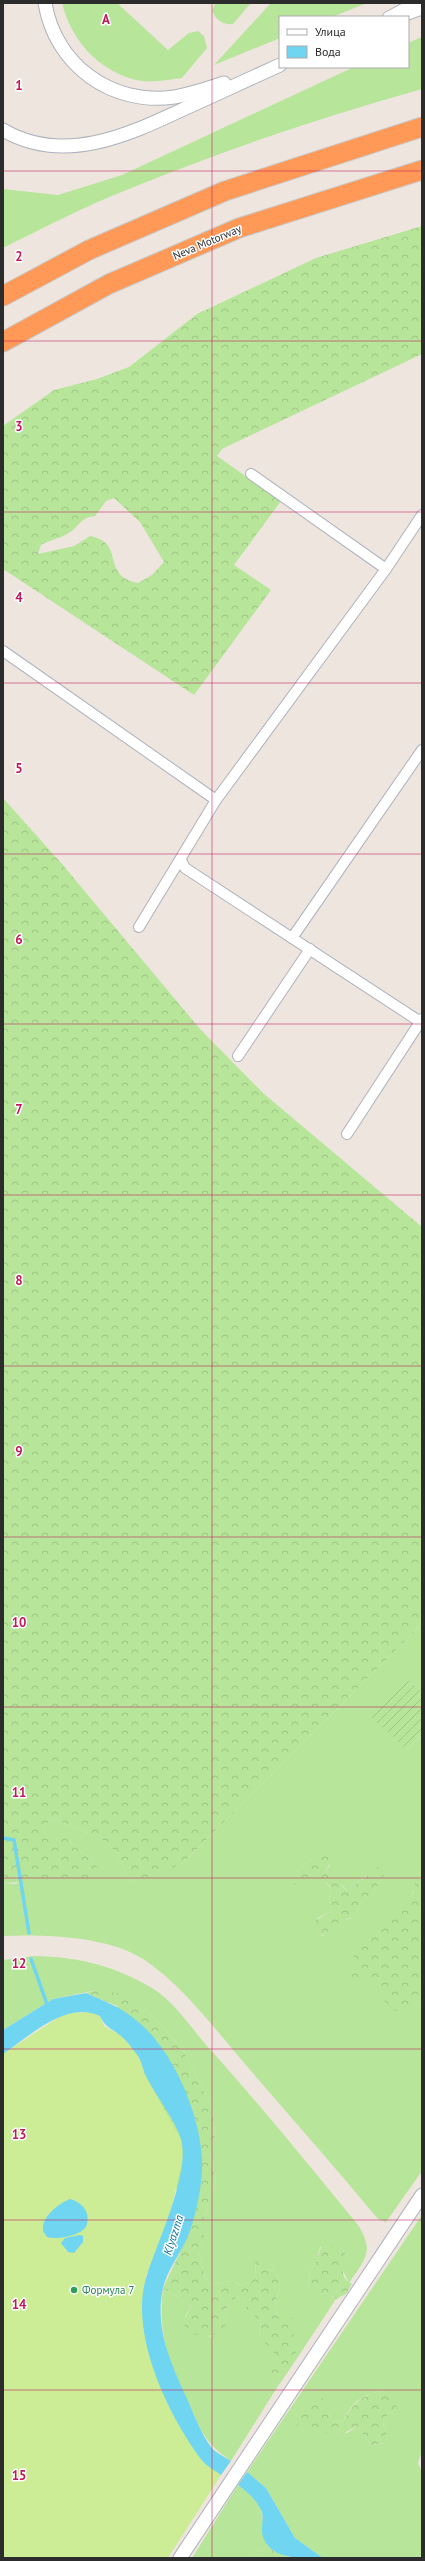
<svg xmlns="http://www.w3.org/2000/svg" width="425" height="2561" viewBox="0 0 425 2561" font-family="'PT Sans',sans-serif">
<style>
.grass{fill:#b7e59a;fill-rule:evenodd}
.forest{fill:url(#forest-crowns);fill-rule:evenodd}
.garden{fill:url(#garden-furrows)}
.pitch{fill:#ccec96}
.water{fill:#70d5f1}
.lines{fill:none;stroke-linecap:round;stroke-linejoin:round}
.stream{stroke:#70d5f1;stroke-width:3.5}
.minor-casing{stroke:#aeb2bc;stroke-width:12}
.tertiary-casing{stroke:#aeb2bc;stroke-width:15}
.motorway-casing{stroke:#c8c8c8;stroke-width:21}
.minor{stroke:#fff;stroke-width:10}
.tertiary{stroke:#fff;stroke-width:13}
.motorway{stroke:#ff9958;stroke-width:19}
.grid{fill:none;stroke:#c2185b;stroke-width:1;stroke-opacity:0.55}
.leisure-dot{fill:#2e9e5b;stroke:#fff;stroke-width:1.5}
.labels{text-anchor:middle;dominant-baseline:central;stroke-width:3;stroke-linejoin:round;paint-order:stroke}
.street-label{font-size:11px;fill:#2c2c2c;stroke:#fff}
.leisure-label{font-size:11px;fill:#27864d;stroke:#fff;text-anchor:start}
.water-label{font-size:12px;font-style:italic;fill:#0b74a1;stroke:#fff}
.grid-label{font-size:13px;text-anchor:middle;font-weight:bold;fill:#c2185b;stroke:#fff;stroke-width:3;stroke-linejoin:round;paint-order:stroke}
</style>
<defs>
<pattern id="forest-crowns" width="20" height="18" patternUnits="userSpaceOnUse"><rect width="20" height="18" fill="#b7e59a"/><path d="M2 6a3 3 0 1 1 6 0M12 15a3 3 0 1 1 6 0" fill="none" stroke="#9ec585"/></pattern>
<pattern id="garden-furrows" width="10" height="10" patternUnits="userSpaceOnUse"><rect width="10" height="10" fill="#b7e59a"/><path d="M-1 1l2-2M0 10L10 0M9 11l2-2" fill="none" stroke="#9ec585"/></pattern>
</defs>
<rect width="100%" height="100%" fill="#eee6de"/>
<!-- grass -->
<g class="grass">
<path d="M62 3H117L168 50 189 33 198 31 204 36 207 48 182 78C166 80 148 84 132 79 96 68 71 39 62 3Z"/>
<path d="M215 3H251L233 24C223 25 216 20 212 11Z"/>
<polygon points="271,3 367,3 332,17 280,17 280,38 214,65"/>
<path d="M422 37V89C315 119 209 155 107 198 72 213 37 231 3 248V189L58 195 122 175 354 67H408V43Z"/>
<path d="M422 1624V1692L406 1678 407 1750 422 1735V1873C414 1882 415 1894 406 1903 392 1918 374 1931 358 1944L366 1981 378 1976 412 2006 422 2002V2171L386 2222 378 2219C335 2167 289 2115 245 2064 216 2030 175 1976 136 1955 101 1936 42 1934 3 1936V1883L14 1884 97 1866 61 1834H47L42 1826 55 1819 106 1842 117 1854 131 1882 183 1863ZM316 1854 330 1865 326 1871 331 1881 343 1886 347 1891 367 1875 386 1872 373 1894 362 1902 353 1918 342 1921 323 1936 312 1929 318 1918 330 1912 332 1906 329 1901 331 1888 323 1880 297 1872Z"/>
<path d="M34 1956C79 1957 112 1965 152 1988 174 2001 191 2028 208 2047 260 2105 309 2165 358 2225 375 2252 365 2259 349 2283L341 2267 347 2255 339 2247H320L317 2260 310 2270 308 2289 318 2295 325 2293 336 2299 292 2366 294 2339 290 2316H278C271 2303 279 2298 280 2286 281 2279 273 2272 272 2265L255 2262 256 2275 253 2280 241 2285 229 2281 210 2285 205 2277 199 2253 204 2241V2217L216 2180 210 2156 215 2131 211 2105 183 2050 143 2005 97 1990 53 1999 3 2030V1960Z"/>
<path d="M422 2215V2451L418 2463 422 2472V2558H323L295 2538 266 2488 247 2472ZM381 2391 398 2409 388 2414 383 2425 388 2437 384 2443 372 2445 364 2437 358 2426 347 2433 321 2427 313 2428 329 2409 330 2422 343 2421C352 2403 361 2395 381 2391Z"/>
<path d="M163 2288 191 2306 185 2317 210 2337 226 2325C225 2311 227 2297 243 2297L247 2310 261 2322C256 2344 264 2338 275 2353L274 2359 270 2364 269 2382 278 2386 231 2461C202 2441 201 2429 187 2400 167 2359 158 2334 163 2288Z"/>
<path d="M238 2485C246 2491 259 2501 261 2511 265 2523 261 2533 268 2545L250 2558H192Z"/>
</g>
<!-- forest -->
<g class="forest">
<path d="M422 226V354L222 449 217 456 281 501 234 565 271 590 194 695 3 569V426L54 390 97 379 129 367 197 314 316 258ZM114 498 140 522 164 562 152 575 138 583C100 576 126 542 90 536L74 546 38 554 41 545C49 540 59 539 67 534 79 528 80 517 95 516L106 501Z"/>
<polygon points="3,798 62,864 200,1029 263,1093 422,1227 422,1624 183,1863 155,1876 131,1882 117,1854 106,1842 55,1819 42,1826 47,1834 61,1834 97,1866 95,1879 3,1883"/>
<path d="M323 1852 329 1853 332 1859 326 1871 331 1881 338 1882 347 1891 378 1867 385 1866 386 1872 373 1894 362 1902 353 1918 347 1919 338 1926 340 1931C332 1939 321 1937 312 1929L313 1922 330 1912 332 1906 329 1901 331 1888C319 1871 309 1886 293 1884L291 1878 316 1854Z"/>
<polygon points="422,1873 422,2002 401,2011 390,2010 377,1989 378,1977 366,1981 353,1980 350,1968 358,1944 385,1918 406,1903 413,1893 416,1880"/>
<path d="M97 1990 122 1994 143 2005 183 2050 211 2105 215 2131 210 2156 216 2180 204 2217V2241L199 2253 205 2277 210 2285 229 2281 241 2285 253 2280 256 2275 255 2262 260 2258 272 2265C273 2272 281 2279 280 2286 279 2298 271 2303 278 2316H290L295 2320C293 2330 291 2336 299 2342V2349L295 2354 292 2366 278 2386 269 2382 266 2376 274 2353C264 2338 256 2344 261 2322L247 2310 243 2297C227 2297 225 2311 226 2325 213 2341 194 2340 183 2323L191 2306 163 2288 190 2231 117 2006 86 1993Z"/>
<path d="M327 2246 339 2247 347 2255C342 2265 339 2277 352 2284L346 2294 336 2299 325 2293 318 2295 311 2294 308 2289 310 2270 317 2260 321 2247Z"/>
<path d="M381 2391 392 2398 398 2409 388 2414 383 2425 388 2437 384 2443 372 2445 364 2437 358 2426 336 2437 325 2433 321 2427 302 2432 295 2422C299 2407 308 2399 324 2398L329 2409 330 2422 343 2421C353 2404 361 2395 381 2391Z"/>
<polygon points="268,2545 274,2551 292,2558 250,2558"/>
</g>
<!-- garden -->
<polygon class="garden" points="406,1678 422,1692 422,1735 407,1750 370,1716"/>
<!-- pitch -->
<polygon class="pitch" points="91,2012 100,2016 104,2026 122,2036 139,2057 145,2075 181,2139 183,2158 168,2223 146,2276 153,2367 172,2412 201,2459 221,2475 168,2558 3,2558 3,2054 65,2013"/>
<!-- water -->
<g class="water">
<path d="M86 1993C104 2001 121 2007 136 2020 173 2049 200 2114 202 2159 203 2182 197 2210 190 2231 183 2251 167 2269 163 2288 154 2330 172 2365 188 2401 195 2417 201 2433 211 2447 216 2453 225 2457 231 2461L221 2475C214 2470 205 2465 200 2458 167 2413 128 2331 147 2275 157 2243 191 2172 181 2139 174 2117 156 2097 146 2076 143 2070 142 2062 138 2056 133 2049 127 2041 121 2036 111 2028 105 2027 100 2016 66 2000 30 2036 3 2054V2030L53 1999Z"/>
<path d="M70 2199C84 2203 91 2214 86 2227 79 2236 58 2240 47 2237L43 2231C41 2217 58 2204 70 2199Z"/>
<polygon points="80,2235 83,2236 83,2242 74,2253 68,2252 61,2243 65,2238"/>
<path d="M247 2472 266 2488 295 2538 323 2558C303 2558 272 2561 263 2537 260 2528 265 2518 261 2510 257 2500 246 2491 238 2485Z"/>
</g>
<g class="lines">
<!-- stream -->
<g class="stream">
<polyline points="3,1838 14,1840 29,1933"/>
<polyline points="31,1959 48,2007"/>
</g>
<!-- minor casing -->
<g class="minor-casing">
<g id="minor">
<polyline points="388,17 414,3"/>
<polyline points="251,474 386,569"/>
<polyline points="3,651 216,800"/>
<polyline points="181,860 185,868 422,1023"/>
<polyline points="139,927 216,800 386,569 422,515"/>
<polyline points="292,938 422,750"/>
<polyline points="238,1056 310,949"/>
<polyline points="347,1134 422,1019"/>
</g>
</g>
<!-- tertiary casing -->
<g class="tertiary-casing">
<g id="tertiary">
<path d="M45 3C55 65 112 106 174 97 191 94 208 88 224 83"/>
<polyline points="397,17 422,8"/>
<path d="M3 130C65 166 130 134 188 107 219 93 249 79 280 65"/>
<polyline points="180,2558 422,2195"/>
</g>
</g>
<!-- motorway casing -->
<g class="motorway-casing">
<g id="motorway">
<polyline points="3,296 89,250 225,191 422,127"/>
<polyline points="3,342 109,284 239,228 422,170"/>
</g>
</g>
<!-- minor -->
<use href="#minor" class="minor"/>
<!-- tertiary -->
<use href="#tertiary" class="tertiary"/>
<!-- motorway -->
<use href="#motorway" class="motorway"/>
</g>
<!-- grid -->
<path class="grid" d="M212 3V2558M3 171H422M3 341H422M3 512H422M3 683H422M3 854H422M3 1024H422M3 1195H422M3 1366H422M3 1537H422M3 1707H422M3 1878H422M3 2049H422M3 2220H422M3 2390H422"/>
<!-- markers -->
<circle class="leisure-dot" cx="74" cy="2290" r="4"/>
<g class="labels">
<!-- street labels -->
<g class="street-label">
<text transform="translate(207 242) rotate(-23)">Neva Motorway</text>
</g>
<!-- leisure labels -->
<g class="leisure-label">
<text x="82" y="2290">Формула 7</text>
</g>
<!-- water labels -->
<g class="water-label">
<text transform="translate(173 2235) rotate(-72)">Klyazma</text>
</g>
</g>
<g class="grid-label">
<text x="106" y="24">A</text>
<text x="19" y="90">1</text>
<text x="19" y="261">2</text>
<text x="19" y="431">3</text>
<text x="19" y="602">4</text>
<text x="19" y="773">5</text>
<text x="19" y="944">6</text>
<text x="19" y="1114">7</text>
<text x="19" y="1285">8</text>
<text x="19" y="1456">9</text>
<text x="19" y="1627">10</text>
<text x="19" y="1797">11</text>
<text x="19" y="1968">12</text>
<text x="19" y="2139">13</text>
<text x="19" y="2309">14</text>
<text x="19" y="2480">15</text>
</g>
<!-- border -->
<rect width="425" height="2561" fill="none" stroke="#2c2c2c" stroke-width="8"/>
<!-- legend -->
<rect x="279" y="16" width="130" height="52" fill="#ffffff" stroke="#ababab"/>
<rect x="287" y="29" width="20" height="6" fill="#ffffff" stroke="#ababab"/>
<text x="315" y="36" font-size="12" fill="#2c2c2c">Улица</text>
<rect x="287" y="46" width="20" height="12" fill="#70d5f1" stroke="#ababab"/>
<text x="315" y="56" font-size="12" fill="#2c2c2c">Вода</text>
</svg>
